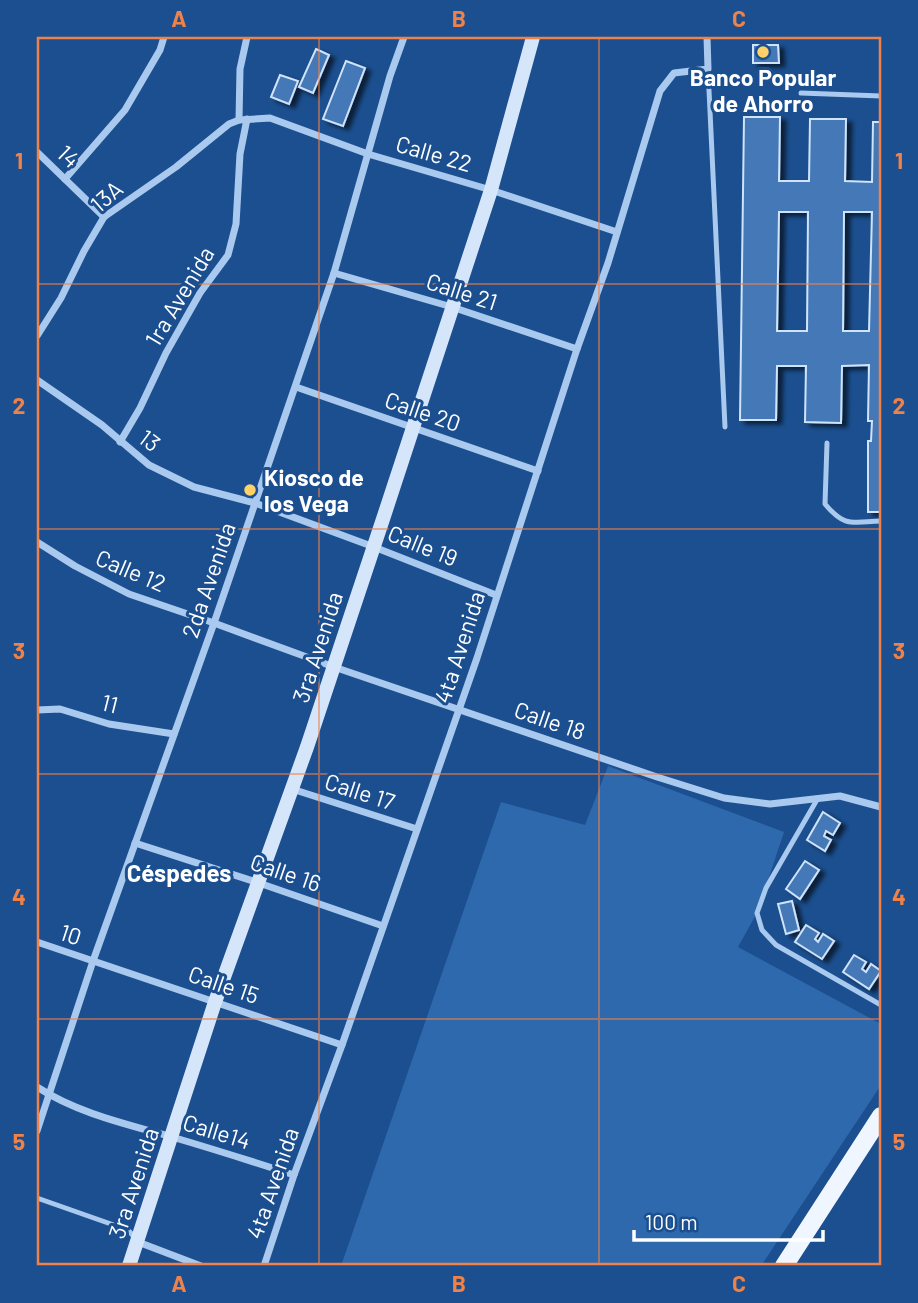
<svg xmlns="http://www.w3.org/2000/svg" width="918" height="1303" viewBox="0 0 918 1303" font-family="Barlow,sans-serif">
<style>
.green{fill:#2e69ad}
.building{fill:#4478b7;stroke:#cfe3fa;stroke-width:2;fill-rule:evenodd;filter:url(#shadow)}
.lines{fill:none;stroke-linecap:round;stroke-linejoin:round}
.lane{stroke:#a9c9ee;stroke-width:5}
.street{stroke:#a9c9ee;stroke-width:7}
.secondary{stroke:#d6e6fa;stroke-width:14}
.primary{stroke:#f0f6ff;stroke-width:18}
.grid{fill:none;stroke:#ee8249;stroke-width:2;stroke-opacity:0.55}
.poi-dot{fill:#ffd166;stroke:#1b4f8f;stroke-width:2.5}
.labels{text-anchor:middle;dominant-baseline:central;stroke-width:6;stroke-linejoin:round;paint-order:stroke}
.poi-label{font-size:23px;font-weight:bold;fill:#fff;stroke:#1b4f8f}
.street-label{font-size:23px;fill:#fff;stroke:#1b4f8f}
.neighbourhood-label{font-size:24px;font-weight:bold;fill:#fff;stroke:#1b4f8f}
.neatline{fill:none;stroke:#ee8249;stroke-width:2.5}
.grid-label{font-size:23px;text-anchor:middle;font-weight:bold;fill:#ee8249}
</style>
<defs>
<filter id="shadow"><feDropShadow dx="5.5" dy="3.5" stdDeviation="2" flood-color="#0009"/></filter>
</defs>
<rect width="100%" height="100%" fill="#1b4f8f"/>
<!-- green -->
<polygon class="green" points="608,766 784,832 757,913 738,947 881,1024 881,1085 761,1266 341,1266 501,802 585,825"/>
<!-- building -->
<g class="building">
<polygon points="753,45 778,45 779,63 753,63"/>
<polygon points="316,49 329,55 313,93 299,87"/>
<polygon points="346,61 365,68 343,126 323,119"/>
<polygon points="280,75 298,81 289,104 271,97"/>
<path d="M744 117H780L779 181H809L810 119H846L845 181 872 182 873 122H881V512H868V441H871L872 421H868L869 365 842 366 841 423 805 422 806 366H777L776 420H740ZM779 212H808L807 331H777ZM844 212H872L869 331H843Z"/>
<polygon points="823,812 840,823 833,835 826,831 824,836 831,840 825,851 807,840"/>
<polygon points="805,861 819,870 800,899 786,889"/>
<polygon points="792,901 799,930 786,934 778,904"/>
<polygon points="806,925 819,933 815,939 818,942 823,934 834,941 822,959 795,942"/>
<polygon points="854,955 866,962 862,969 866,972 871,964 881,971 869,989 843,972"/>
</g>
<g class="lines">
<!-- lane -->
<g class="lane">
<polyline points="708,69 725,427"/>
<polyline points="801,93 881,96"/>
<path d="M827 443 825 504C845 528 852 522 881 521"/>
<polyline points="818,798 766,888 757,913 762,930 776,945 881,1005"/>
<polyline points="37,1198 128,1230 136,1239"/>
</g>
<!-- street -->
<g class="street">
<polyline points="239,120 240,69 247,37"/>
<polyline points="37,152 104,217"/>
<polyline points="65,179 125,110 160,50 164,37"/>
<polyline points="334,273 452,307 577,349"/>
<polyline points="37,336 61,298 84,251 104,217 176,167 229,124 239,120 270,118 368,154 491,190 617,232"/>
<polyline points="37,380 102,425 149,465 194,487 255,503 374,547 496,595"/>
<polyline points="296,387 538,471"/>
<polyline points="120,442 140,408 166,353 200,293 228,255 236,224 240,154 247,119"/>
<polyline points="37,542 75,566 129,594 214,623 334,667 657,777 724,798 770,804 840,796 881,807"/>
<polyline points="37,710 60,709 109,724 174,734"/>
<polyline points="292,789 417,829"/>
<polyline points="135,843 259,883 383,926"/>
<polyline points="37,942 342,1045"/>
<path d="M37 1087C77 1113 126 1124 172 1137 213 1149 254 1162 294 1175"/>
<polyline points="37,1131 93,961 214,623 334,273 390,76 404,37"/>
<polyline points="138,1242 201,1266"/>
<polyline points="264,1266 294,1175 342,1045 477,658 577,349 608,263 660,91 674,73 708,69 707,37"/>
</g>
<!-- secondary -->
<polyline class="secondary" points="129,1266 215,1002 307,747 384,516 491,190 533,37"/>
<!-- primary -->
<polyline class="primary" points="784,1266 881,1116"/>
</g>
<!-- grid -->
<path class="grid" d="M319 37V1266M599 37V1266M37 284H881M37 529H881M37 774H881M37 1019H881"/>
<!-- markers -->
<g class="poi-dot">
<circle cx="763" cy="52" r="7"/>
<circle cx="250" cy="490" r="7"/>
</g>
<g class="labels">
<!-- poi labels -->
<g class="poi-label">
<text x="763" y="77">Banco Popular<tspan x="763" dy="26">de Ahorro</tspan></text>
<text x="264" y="477" text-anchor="start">Kiosco de<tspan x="264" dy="26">los Vega</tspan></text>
</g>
<!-- street labels -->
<g class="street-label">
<text transform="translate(434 153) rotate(16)">Calle 22</text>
<text transform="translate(69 156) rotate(44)">14</text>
<text transform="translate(106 196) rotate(-41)">13A</text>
<text transform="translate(462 291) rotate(18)">Calle 21</text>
<text transform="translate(179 296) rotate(-59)">1ra Avenida</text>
<text transform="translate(423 411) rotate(19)">Calle 20</text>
<text transform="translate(150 440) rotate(37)">13</text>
<text transform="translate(423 545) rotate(22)">Calle 19</text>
<text transform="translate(131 570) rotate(23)">Calle 12</text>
<text transform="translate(208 580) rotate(-71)">2da Avenida</text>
<text transform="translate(317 647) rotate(-72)">3ra Avenida</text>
<text transform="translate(459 647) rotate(-72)">4ta Avenida</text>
<text transform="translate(110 703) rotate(14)">11</text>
<text transform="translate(550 720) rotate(19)">Calle 18</text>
<text transform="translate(360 791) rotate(18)">Calle 17</text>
<text transform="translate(286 872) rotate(19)">Calle 16</text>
<text transform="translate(71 934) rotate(18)">10</text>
<text transform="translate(224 984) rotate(19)">Calle 15</text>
<text transform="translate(217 1131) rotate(17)">Calle14</text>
<text transform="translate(133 1183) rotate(-72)">3ra Avenida</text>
<text transform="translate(272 1183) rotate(-71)">4ta Avenida</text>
</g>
<!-- neighbourhood labels -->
<g class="neighbourhood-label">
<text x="179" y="872">Céspedes</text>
</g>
</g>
<!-- border -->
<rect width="918" height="1303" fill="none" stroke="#1b4f8f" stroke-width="77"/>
<!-- scale -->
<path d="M634 1230v10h189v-10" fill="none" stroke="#ffffff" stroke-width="3.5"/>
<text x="645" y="1230" font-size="21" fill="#ffffff" stroke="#1b4f8f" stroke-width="5" paint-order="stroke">100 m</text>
<rect x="38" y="38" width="842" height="1226" class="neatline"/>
<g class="grid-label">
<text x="179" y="27">A</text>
<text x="459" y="27">B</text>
<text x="739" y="27">C</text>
<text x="19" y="169">1</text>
<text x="899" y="169">1</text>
<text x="19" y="414">2</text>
<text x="899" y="414">2</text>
<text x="19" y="659">3</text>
<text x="899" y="659">3</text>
<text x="19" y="905">4</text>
<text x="899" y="905">4</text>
<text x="19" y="1150">5</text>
<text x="899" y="1150">5</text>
<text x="179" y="1292">A</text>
<text x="459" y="1292">B</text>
<text x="739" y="1292">C</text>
</g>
</svg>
